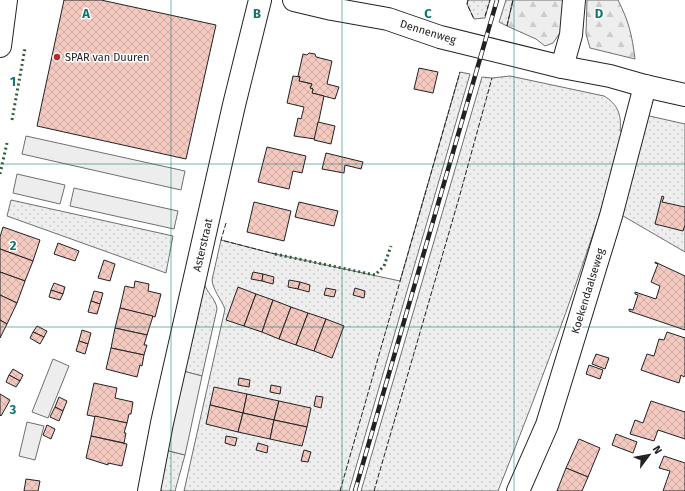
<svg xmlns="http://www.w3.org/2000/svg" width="685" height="491" viewBox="0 0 685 491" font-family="'Fira Sans',sans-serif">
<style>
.grass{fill:url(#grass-dots);stroke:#6f6f6f}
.forest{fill:url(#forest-firs);stroke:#6f6f6f}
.parking{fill:#ededed;stroke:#6f6f6f}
.building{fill:url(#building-cross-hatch);stroke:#222}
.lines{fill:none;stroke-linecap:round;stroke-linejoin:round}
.minor-casing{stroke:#222;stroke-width:24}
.minor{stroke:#fff;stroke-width:22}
.rail-casing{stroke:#222;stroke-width:4.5}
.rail{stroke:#fff;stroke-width:3;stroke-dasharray:9;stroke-linecap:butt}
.hedge{stroke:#2f5e38;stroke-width:3;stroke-dasharray:2 3;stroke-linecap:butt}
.fence{stroke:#222;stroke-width:1;stroke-dasharray:5 2;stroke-linecap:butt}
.grid{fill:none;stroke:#0f766e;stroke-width:1;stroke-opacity:0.55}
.poi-dot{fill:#c62828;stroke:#fff;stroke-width:1.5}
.labels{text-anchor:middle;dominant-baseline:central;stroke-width:3;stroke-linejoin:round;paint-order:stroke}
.street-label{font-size:11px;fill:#222;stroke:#fff}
.poi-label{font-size:11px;fill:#222;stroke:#fff;text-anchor:start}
.grid-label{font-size:13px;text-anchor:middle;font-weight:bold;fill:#0f766e;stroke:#fff;stroke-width:3;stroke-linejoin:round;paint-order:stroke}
</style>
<defs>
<pattern id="grass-dots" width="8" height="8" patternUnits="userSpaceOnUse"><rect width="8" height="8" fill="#eee"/><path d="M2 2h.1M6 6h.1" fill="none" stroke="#ccc" stroke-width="1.8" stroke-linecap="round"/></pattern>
<pattern id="forest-firs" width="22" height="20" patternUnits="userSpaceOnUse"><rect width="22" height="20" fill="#eee"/><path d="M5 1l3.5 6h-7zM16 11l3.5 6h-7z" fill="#ccc"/></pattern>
<pattern id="building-cross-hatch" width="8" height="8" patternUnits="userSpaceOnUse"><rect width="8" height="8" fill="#f3c9c0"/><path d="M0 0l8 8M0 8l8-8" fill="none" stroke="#d0aca5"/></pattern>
</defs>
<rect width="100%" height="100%" fill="#fff"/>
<!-- grass -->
<g class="grass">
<polygon points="468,0 490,0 485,18 474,19 467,4"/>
<polygon points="506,0 513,0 507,26 499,22"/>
<path d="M460 72 470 74 349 491H184L225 309C221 299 213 290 212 280L221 240 275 254 400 281Z"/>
<path d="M510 76 604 96C618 104 622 116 620 131L625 133C589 254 545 373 498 491H361L482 77 492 78Z"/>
<polygon points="645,115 685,124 685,252 618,213"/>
<polygon points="11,200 173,236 166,273 7,216"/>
<path d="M204 282C206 293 216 298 217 309L202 376 183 371Z"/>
<polygon points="165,450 185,455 175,491 155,491"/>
</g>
<!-- forest -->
<g class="forest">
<polygon points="513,0 569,0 566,24 553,43 545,46 536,39 507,26"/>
<path d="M587 0H618C629 22 632 35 635 59L590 48 586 34Z"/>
</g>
<!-- parking -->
<g class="parking">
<polygon points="26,136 185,171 181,190 22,154"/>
<polygon points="17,174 65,185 60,204 13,193"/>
<polygon points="74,188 178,211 174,229 70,206"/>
<polygon points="53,359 69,366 48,418 32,412"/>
<polygon points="183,371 202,376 185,455 165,450"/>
<polygon points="27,422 44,426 35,460 19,456"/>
</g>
<!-- building -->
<g class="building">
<polygon points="64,0 101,0 216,25 186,159 37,126"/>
<polygon points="309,53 315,54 316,57 332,61 327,84 339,87 335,99 312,93 313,89 310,88 312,84 299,81 300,77 298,76 303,54 307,55"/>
<polygon points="419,68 438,72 433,93 414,89"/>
<polygon points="293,76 300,77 299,81 312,84 310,88 313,89 312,93 324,96 315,139 294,136 298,118 301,119 304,107 287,103"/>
<polygon points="318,122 335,126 331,144 314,140"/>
<polygon points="267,147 306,156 302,173 293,171 289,189 258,182"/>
<polygon points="326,153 363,162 361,169 345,165 344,173 322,169"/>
<polygon points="662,196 664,197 662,202 685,207 685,225 683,231 655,224"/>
<polygon points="254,202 291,211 284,241 247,232"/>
<polygon points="299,202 338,211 334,226 295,217"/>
<polygon points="3,227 40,240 33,261 0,249 0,237"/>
<polygon points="58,243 79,251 75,261 54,254"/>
<polygon points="0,249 33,261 25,281 0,272"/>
<polygon points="104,260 115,264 110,281 98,278"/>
<polygon points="655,262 685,276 685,330 629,311 629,309 633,310 638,295 635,294 635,292 656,299 660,286 651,282 658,264 655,263"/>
<polygon points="0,272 25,281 17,303 0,295"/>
<polygon points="253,272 263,274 262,281 251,279"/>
<polygon points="263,274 274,277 273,284 262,281"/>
<polygon points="289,280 300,282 298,289 288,287"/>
<polygon points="135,281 149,284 148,291 161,294 155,317 120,308 125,286 134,288"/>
<polygon points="300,282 310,285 309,292 298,289"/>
<polygon points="54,283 65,287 63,294 51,290"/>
<polygon points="238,287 256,294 244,326 226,320"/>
<polygon points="326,288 336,290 334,297 324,295"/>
<polygon points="355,288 365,291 364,298 353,295"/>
<polygon points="51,290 63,294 60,300 49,297"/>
<polygon points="94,291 103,293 100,304 91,301"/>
<polygon points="256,294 273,300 262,332 244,326"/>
<polygon points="0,295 17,303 7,324 0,320"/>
<polygon points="273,300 291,307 279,339 262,332"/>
<polygon points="91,301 100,304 97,314 88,312"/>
<polygon points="291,307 308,313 296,345 279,339"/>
<polygon points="120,308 153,316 147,335 115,328"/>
<polygon points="308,313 326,319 314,351 296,345"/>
<polygon points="326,319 344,326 332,358 314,351"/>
<polygon points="0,320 7,324 0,338"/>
<polygon points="37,326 47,331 44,337 33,332"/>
<polygon points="115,328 147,335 144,345 147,345 144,355 111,348"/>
<polygon points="82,330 91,333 88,344 79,341"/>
<polygon points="33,332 44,337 40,344 30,338"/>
<polygon points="667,332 685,338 685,375 684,377 681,375 679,383 641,370 647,354 654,356 659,339 664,340"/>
<polygon points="79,341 88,344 85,354 76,351"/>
<polygon points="111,348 144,355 142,366 140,365 137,377 106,369"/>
<polygon points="596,354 609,358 605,369 592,364"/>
<polygon points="589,365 603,370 600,379 586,374"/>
<polygon points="13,369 23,375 20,381 9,375"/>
<polygon points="9,375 20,381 16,387 6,382"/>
<polygon points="239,378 250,380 249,387 238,385"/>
<polygon points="94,383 117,388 115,398 133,402 131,414 129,414 127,423 87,415"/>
<polygon points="271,385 281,387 280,394 270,392"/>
<polygon points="214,387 247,394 243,413 210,405"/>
<polygon points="0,394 10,400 1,416 0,415"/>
<polygon points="247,394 279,401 274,420 243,413"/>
<polygon points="316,396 323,397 321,408 314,406"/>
<polygon points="59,397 67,401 63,411 55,407"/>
<polygon points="279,401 311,408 307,427 274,420"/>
<polygon points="651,401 685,412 685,439 658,430 654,441 630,434 635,420 643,423"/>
<polygon points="210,405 243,413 238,432 206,424"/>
<polygon points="55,407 63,411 59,421 50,417"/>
<polygon points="243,413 274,420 270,439 238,432"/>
<polygon points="95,416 127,423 124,433 126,433 124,443 91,436"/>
<polygon points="274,420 307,427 302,446 270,439"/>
<polygon points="47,425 55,429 51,439 43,435"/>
<polygon points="616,434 637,442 633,453 612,445"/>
<polygon points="91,436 127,444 122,466 108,463 108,465 86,458"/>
<polygon points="226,436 237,438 235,446 225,443"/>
<polygon points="579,439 600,448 588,477 566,468"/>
<polygon points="258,443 268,446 267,453 256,450"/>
<polygon points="304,450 311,452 308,462 301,461"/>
<polygon points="664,456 685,463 685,491 663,491 670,471 659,468"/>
<polygon points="566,468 588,477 582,491 557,491"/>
<polygon points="26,479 40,481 38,491 24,491"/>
</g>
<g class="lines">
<!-- minor casing -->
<g class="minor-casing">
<g id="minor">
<polyline points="294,0 332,9 388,19 440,37 562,67 610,76 645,86 685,95"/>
<polyline points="0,46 6,0"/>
<polyline points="562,67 571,35 574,0"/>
<polyline points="149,491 162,423 234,105 260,0"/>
<polyline points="518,491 547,425 611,216 645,86"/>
</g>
</g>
<!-- minor -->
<use href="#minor" class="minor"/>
<!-- rail casing -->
<g class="rail-casing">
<polyline id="rail" points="355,491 497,0"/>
</g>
<!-- rail -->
<use href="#rail" class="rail"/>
<!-- hedge -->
<g class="hedge">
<polyline points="12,120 25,48"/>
<polyline points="0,174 7,143"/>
<polyline points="275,254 375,275 384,266 391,246"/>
</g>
<!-- fence -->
<g class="fence">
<polyline points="468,0 467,4 474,19"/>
<polyline points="485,16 490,0"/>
<polyline points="507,26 513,0"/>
<polyline points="226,223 221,240 275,254"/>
<polyline points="340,491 460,72"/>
<polyline points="374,491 459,198 492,78"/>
</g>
</g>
<!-- grid -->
<path class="grid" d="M171 0V491M342 0V491M514 0V491M0 164H685M0 327H685"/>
<!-- markers -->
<circle class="poi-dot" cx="57" cy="57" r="4"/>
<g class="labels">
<!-- street labels -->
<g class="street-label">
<text transform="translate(428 32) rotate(17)">Dennenweg</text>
<text transform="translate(203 245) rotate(-77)">Asterstraat</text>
<text transform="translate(588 291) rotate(-73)">Koekendaalseweg</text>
</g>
<!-- poi labels -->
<g class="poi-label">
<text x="65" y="57">SPAR van Duuren</text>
</g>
</g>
<g class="grid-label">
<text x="86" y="18">A</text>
<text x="257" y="18">B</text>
<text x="428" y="18">C</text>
<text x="599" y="18">D</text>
<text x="13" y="86">1</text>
<text x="13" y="250">2</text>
<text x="13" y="414">3</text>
</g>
<!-- north arrow -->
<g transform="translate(649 455) rotate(58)" stroke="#ffffff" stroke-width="3" paint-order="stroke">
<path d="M0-3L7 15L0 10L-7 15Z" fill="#222222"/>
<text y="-6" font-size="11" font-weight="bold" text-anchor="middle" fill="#222222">N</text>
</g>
</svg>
